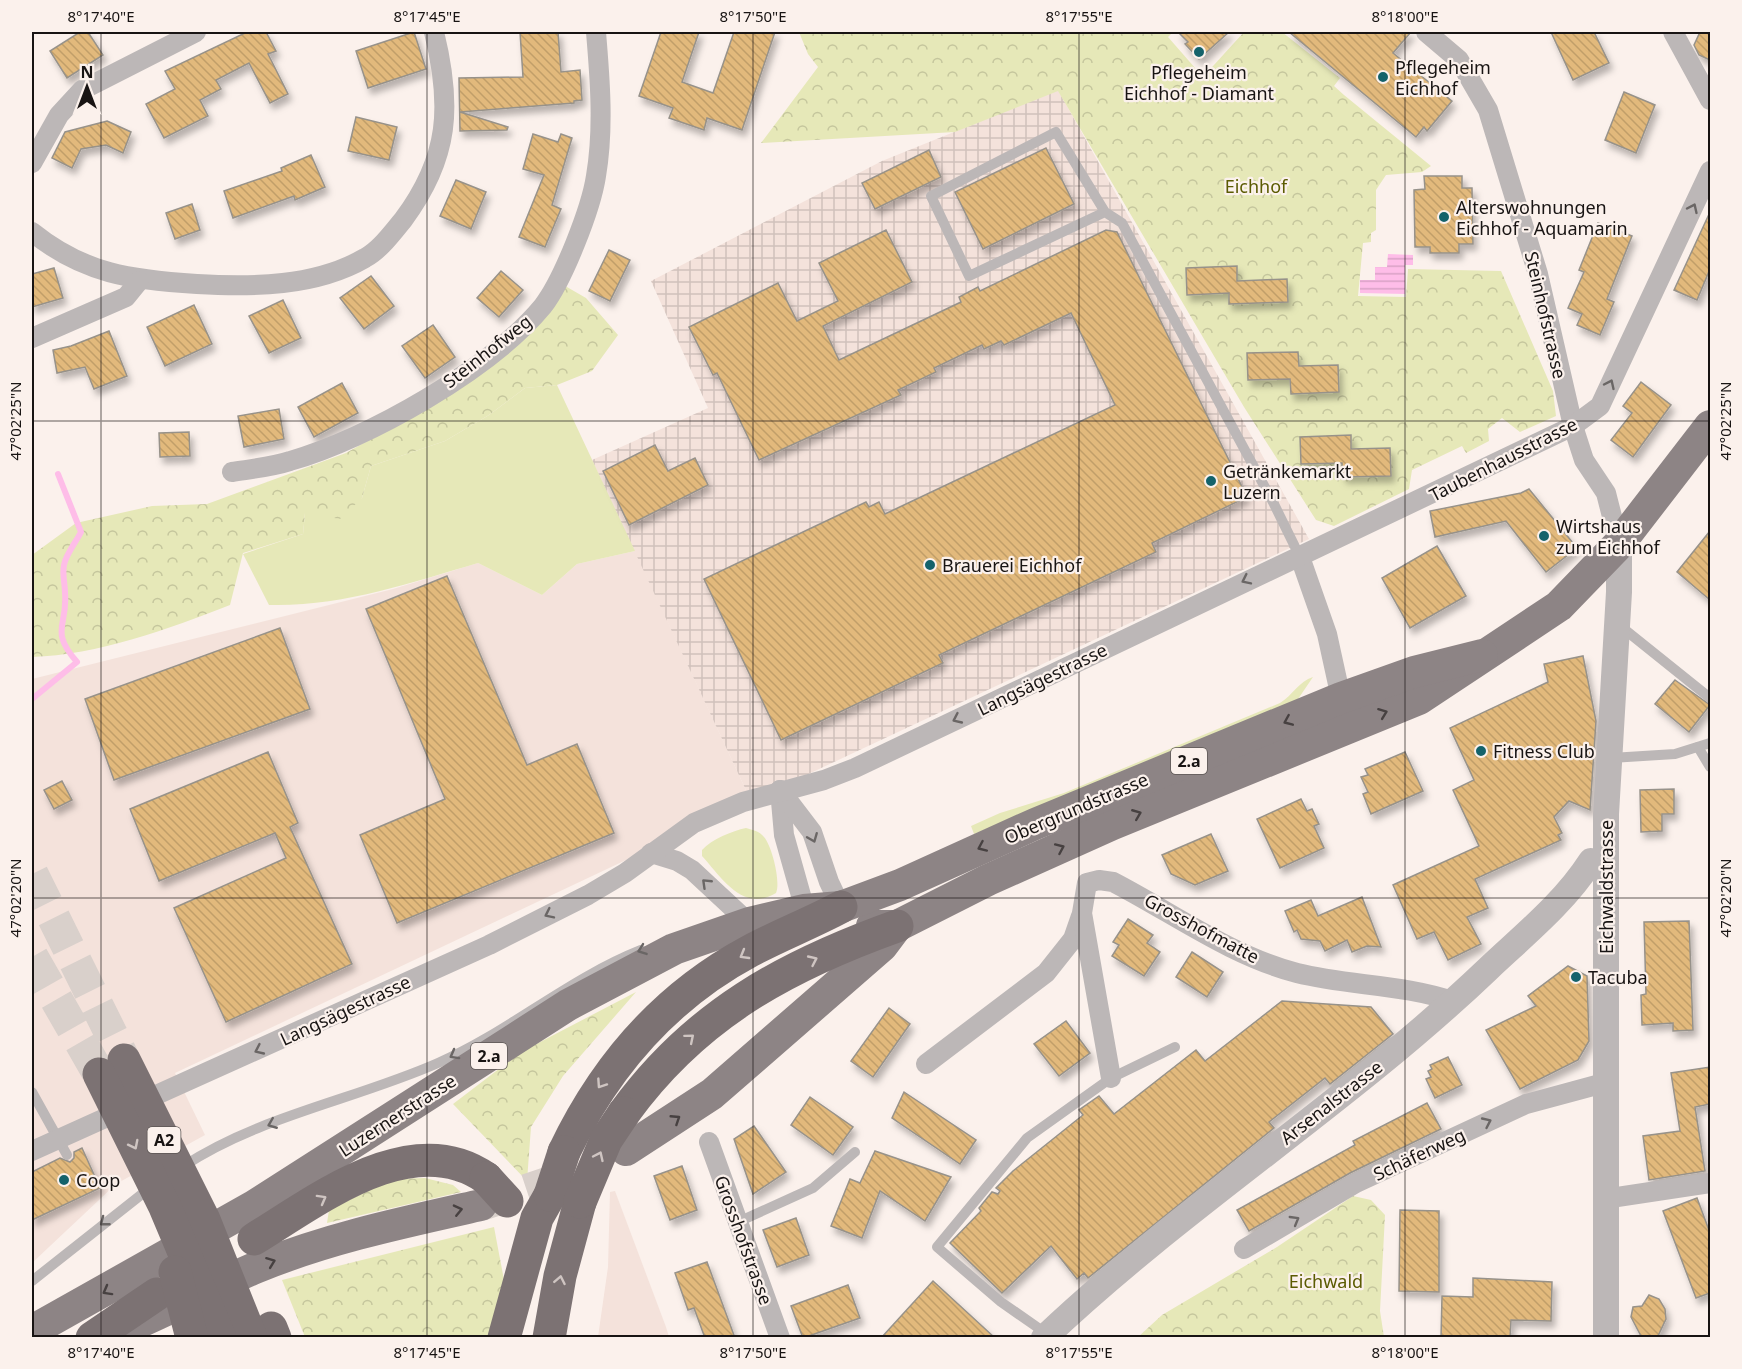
<svg xmlns="http://www.w3.org/2000/svg" width="1742" height="1369" viewBox="0 0 1742 1369" font-family="'Noto Sans',sans-serif">
<style>
.built{fill:#f4e2db}
.industrial{fill:url(#industrial-grid)}
.green{fill:#e6e8b8}
.forest{fill:url(#forest-crowns)}
.water{fill:url(#water-rules)}
.lines{fill:none;stroke-linecap:round;stroke-linejoin:round}
.stream{stroke:#febde8;stroke-width:6}
.building{fill:url(#building-back-hatch);stroke:#97928a;stroke-width:1.5;filter:url(#shadow)}
.primary-tunnel{stroke:#d9d0cb;stroke-width:32;stroke-dasharray:32 16;stroke-linecap:butt}
.motorway-tunnel{stroke:#d9d0cb;stroke-width:33;stroke-dasharray:33 16;stroke-linecap:butt}
.service{stroke:#bcb7b7;stroke-width:10}
.minor{stroke:#bcb7b7;stroke-width:20}
.tertiary{stroke:#bcb7b7;stroke-width:26}
.primary{stroke:#8d8485;stroke-width:32}
.motorway{stroke:#7c7273;stroke-width:33}
.motorway-bridge{stroke:#7c7273;stroke-width:33}
.oneway{stroke:#6a6665}
.oneway2{stroke:#474141}
.oneway3{stroke:#cfc5c2}
.ticks{fill:none;stroke:#181413;stroke-width:1.5;stroke-opacity:0.45}
.poi-dot{fill:#14626b;stroke:#fbf1ec;stroke-width:2}
.labels{text-anchor:middle;dominant-baseline:central;stroke-width:4.5;stroke-linejoin:round;paint-order:stroke}
.shield{fill:#fbf1ec;stroke:#5c5654;stroke-width:1.5}
.shield-label{font-size:16px;font-weight:bold;fill:#181413}
.poi-label{font-size:18px;fill:#181413;stroke:#fbf1ec;text-anchor:start}
.park-label{font-size:18px;fill:#5b5b02;stroke:#fbf1ec}
.street-label{font-size:18px;fill:#181413;stroke:#fbf1ec}
.neatline{fill:none;stroke:#181413;stroke-width:2}
.ticks-label{font-size:15px;text-anchor:middle;fill:#181413}
</style>
<defs>
<pattern id="industrial-grid" width="8" height="8" patternUnits="userSpaceOnUse" patternTransform="scale(1.5)"><rect width="8" height="8" fill="#f4e2db"/><path d="M0 4h8M4 0v8" fill="none" stroke="#d0c1bb"/></pattern>
<pattern id="forest-crowns" width="20" height="18" patternUnits="userSpaceOnUse" patternTransform="scale(1.5)"><rect width="20" height="18" fill="#e6e8b8"/><path d="M2 6a3 3 0 1 1 6 0M12 15a3 3 0 1 1 6 0" fill="none" stroke="#c5c69d"/></pattern>
<pattern id="water-rules" width="6" height="5" patternUnits="userSpaceOnUse" patternTransform="scale(1.5)"><rect width="6" height="5" fill="#febde8"/><path d="M0 2.5h6" fill="none" stroke="#d9a2c6"/></pattern>
<pattern id="building-back-hatch" width="6" height="6" patternUnits="userSpaceOnUse" patternTransform="scale(1.5)"><rect width="6" height="6" fill="#e2b97b"/><path d="M-1 5l2 2M0 0l6 6M5-1l2 2" fill="none" stroke="#c19e69"/></pattern>
<filter id="shadow"><feDropShadow dx="3.5" dy="6" stdDeviation="3" flood-color="#0004"/></filter>
</defs>
<rect width="100%" height="100%" fill="#fbf1ec"/>
<!-- built -->
<g class="built">
<polygon points="635,551 751,801 175,1073 205,1135 116,1184 32,1263 32,679 393,589 478,563 542,595 577,564"/>
<polygon points="615,1191 666,1327 669,1337 598,1337 608,1267 610,1192"/>
</g>
<!-- industrial -->
<polygon class="industrial" points="1058,90 1309,539 751,801 592,460 708,408 651,281 882,161"/>
<!-- green -->
<g class="green">
<path d="M557 385 635 551 577 564 542 595 478 563C410 583 341 607 269 605L243 554 303 534 305 513 362 498 371 466 445 441 489 415 525 388Z"/>
<path d="M1313 677 1296 702 974 834 971 826 1000 813 1064 793 1280 703C1293 695 1299 681 1313 677Z"/>
<path d="M746 828C753 830 759 831 764 837 772 846 781 882 776 893 743 913 722 878 702 856V850C712 839 732 831 746 828Z"/>
</g>
<!-- forest -->
<g class="forest">
<polygon points="799,32 1173,32 1168,37 1203,77 1244,32 1282,32 1340,78 1334,86 1344,95 1431,166 1422,172 1386,175 1376,190 1376,230 1371,233 1371,242 1363,243 1358,296 1406,297 1408,269 1501,271 1553,391 1556,416 1520,432 1502,418 1488,429 1489,441 1466,453 1462,446 1412,470 1409,489 1334,526 1316,520 1244,407 1058,91 955,132 761,143 818,67 808,54"/>
<path d="M560 283 586 298 618 335 592 371 557 385 525 388 489 415 445 441 371 466 362 498 340 519 305 513 303 534 243 553 230 605C169 629 97 655 32 657V555L76 523 152 506 207 504 346 453 413 415Z"/>
<polygon points="636,992 563,1076 531,1127 527,1181 453,1104 521,1052"/>
<polygon points="425,1178 453,1185 461,1192 327,1223 329,1210 392,1179"/>
<polygon points="1353,1196 1371,1200 1385,1215 1380,1311 1384,1337 1137,1338 1162,1315 1277,1247"/>
<polygon points="494,1227 504,1280 490,1338 305,1337 282,1280"/>
</g>
<!-- water -->
<polygon class="water" points="1388,254 1413,255 1413,265 1405,265 1405,294 1360,293 1360,280 1375,280 1375,267 1387,267"/>
<g class="lines">
<!-- stream -->
<path class="stream" d="M32 699 77 662C49 630 68 626 65 593 65 583 62 575 64 565 66 554 76 542 81 532L58 474"/>
</g>
<!-- building -->
<g class="building">
<polygon points="80,32 88,32 103,55 67,78 50,51"/>
<polygon points="247,32 266,32 276,51 268,54 288,94 270,103 249,63 216,80 221,89 200,100 208,116 164,138 146,104 175,89 165,71"/>
<polygon points="414,32 426,69 368,88 356,51"/>
<polygon points="520,32 558,32 561,72 580,70 582,100 574,101 574,103 460,112 508,127 507,130 460,131 459,78 523,77"/>
<polygon points="661,32 699,32 682,82 713,93 734,32 775,32 742,130 707,118 704,130 669,118 673,108 639,96"/>
<polygon points="1178,32 1229,32 1199,59 1185,44 1188,42"/>
<polygon points="1289,32 1411,32 1393,53 1452,101 1427,131 1424,127 1416,137"/>
<polygon points="1551,32 1594,32 1609,63 1573,80"/>
<polygon points="1700,32 1710,32 1710,60 1699,55 1694,45"/>
<polygon points="1624,92 1655,105 1636,153 1605,140"/>
<polygon points="356,117 397,127 389,160 348,151"/>
<polygon points="107,121 131,132 123,153 106,145 81,149 72,168 52,158 65,132"/>
<polygon points="533,134 558,142 561,134 572,138 552,205 561,209 545,247 519,237 544,175 523,169"/>
<polygon points="1046,148 1074,204 983,249 955,192"/>
<polygon points="929,150 941,177 875,209 862,183"/>
<polygon points="311,155 325,187 295,200 294,196 233,218 224,191 282,171 281,168"/>
<polygon points="1424,176 1462,176 1462,188 1472,188 1473,244 1459,244 1459,253 1430,253 1430,247 1415,247 1414,190 1425,189"/>
<polygon points="456,180 486,192 471,229 440,216"/>
<polygon points="192,204 200,230 175,239 166,213"/>
<polygon points="1710,212 1710,269 1697,300 1674,290"/>
<polygon points="1598,223 1632,236 1607,299 1614,302 1600,335 1577,325 1582,314 1568,308 1584,272 1579,270"/>
<polygon points="886,230 912,282 823,326 839,360 961,302 959,297 978,287 980,291 1106,230 1117,232 1247,497 1152,543 1156,552 939,655 943,663 781,740 704,579 866,502 869,507 879,502 885,514 1115,405 1071,313 1004,345 1001,341 984,349 982,345 934,368 936,372 898,390 901,395 759,460 717,373 713,375 689,327 778,283 797,321 838,301 819,263"/>
<polygon points="609,250 630,260 610,301 589,291"/>
<polygon points="1237,266 1237,281 1287,279 1288,302 1229,304 1229,293 1187,295 1186,268"/>
<polygon points="54,268 63,298 32,307 32,274"/>
<polygon points="501,271 523,290 499,317 477,298"/>
<polygon points="371,276 394,306 364,329 340,298"/>
<polygon points="283,300 301,338 269,353 249,316"/>
<polygon points="194,305 212,344 165,366 147,327"/>
<polygon points="433,325 455,357 425,378 402,346"/>
<polygon points="109,331 127,376 94,389 85,367 57,373 53,350 71,346"/>
<polygon points="1298,352 1299,366 1338,365 1339,392 1291,394 1290,379 1248,380 1247,353"/>
<polygon points="1641,382 1671,405 1633,457 1611,440 1632,413 1623,406"/>
<polygon points="342,383 358,413 314,437 298,407"/>
<polygon points="279,409 284,439 244,447 238,416"/>
<polygon points="189,432 190,456 160,457 159,433"/>
<polygon points="1351,435 1351,449 1390,448 1391,476 1343,477 1342,463 1301,464 1300,437"/>
<polygon points="655,445 668,471 695,458 708,485 629,525 603,471"/>
<polygon points="1529,489 1577,548 1546,572 1506,521 1435,537 1430,511 1521,493"/>
<polygon points="1710,531 1710,600 1677,572"/>
<polygon points="1437,546 1466,596 1410,628 1382,578"/>
<polygon points="447,576 527,765 577,744 614,833 397,923 360,835 445,799 366,609"/>
<polygon points="280,628 310,709 114,780 85,699"/>
<polygon points="1583,656 1596,721 1590,810 1569,801 1554,817 1562,833 1558,835 1561,840 1475,879 1488,908 1467,917 1481,944 1448,960 1434,932 1417,939 1393,885 1479,846 1453,790 1474,780 1450,728 1548,682 1544,664"/>
<polygon points="1675,680 1710,705 1689,732 1655,704"/>
<polygon points="268,752 298,823 290,827 352,964 226,1022 174,908 286,858 275,833 159,881 130,809"/>
<polygon points="1405,752 1423,791 1371,814 1363,794 1368,792 1361,777 1368,775 1365,769"/>
<polygon points="62,781 72,800 54,809 44,790"/>
<polygon points="1674,789 1674,814 1662,814 1662,831 1641,832 1640,790"/>
<polygon points="1301,799 1307,811 1312,809 1319,824 1314,826 1324,848 1280,868 1257,819"/>
<polygon points="1211,834 1228,871 1195,885 1171,874 1162,855"/>
<polygon points="1362,897 1381,947 1367,946 1352,952 1347,940 1325,951 1320,941 1301,939 1297,930 1294,932 1285,911 1311,900 1318,916"/>
<polygon points="1128,919 1153,935 1147,943 1160,952 1144,976 1112,956 1119,945 1113,942"/>
<polygon points="1689,921 1693,1030 1673,1031 1673,1023 1642,1025 1641,995 1646,994 1644,922"/>
<polygon points="1192,952 1223,972 1207,997 1176,977"/>
<polygon points="1568,966 1587,976 1589,1041 1578,1060 1520,1089 1486,1030 1536,1006 1528,996"/>
<polygon points="1282,1001 1371,1007 1393,1034 1330,1084 1325,1078 1269,1122 1274,1128 1088,1278 1084,1273 1077,1279 1051,1246 1002,1293 950,1243 981,1211 979,1208 992,1192 998,1194 1000,1191 996,1188 1013,1171 1083,1115 1079,1110 1099,1096 1114,1114 1196,1050 1205,1061"/>
<polygon points="889,1008 910,1024 873,1077 851,1061"/>
<polygon points="1066,1021 1090,1053 1059,1076 1034,1044"/>
<polygon points="1448,1057 1462,1085 1435,1098 1426,1079 1431,1077 1428,1071 1432,1069 1430,1065"/>
<polygon points="1710,1067 1710,1104 1695,1107 1705,1171 1649,1180 1643,1136 1680,1131 1671,1073"/>
<polygon points="904,1092 976,1140 960,1164 892,1118"/>
<polygon points="810,1097 853,1127 833,1155 791,1125"/>
<polygon points="1427,1103 1441,1129 1350,1173 1249,1231 1237,1210 1355,1145 1353,1141"/>
<polygon points="754,1126 786,1172 753,1194 734,1139"/>
<polygon points="82,1148 100,1188 32,1220 32,1172 60,1158 70,1162 74,1158 74,1152"/>
<polygon points="875,1151 951,1177 925,1221 880,1191 862,1238 831,1226 850,1179 860,1183"/>
<polygon points="682,1166 697,1210 670,1220 654,1176"/>
<polygon points="1697,1198 1710,1233 1710,1293 1696,1298 1663,1211"/>
<polygon points="1400,1210 1439,1211 1439,1292 1399,1291"/>
<polygon points="796,1218 809,1255 777,1267 763,1230"/>
<polygon points="707,1262 735,1338 705,1338 694,1308 688,1310 675,1273"/>
<polygon points="1473,1278 1552,1282 1551,1321 1511,1320 1510,1338 1441,1338 1442,1296 1473,1297"/>
<polygon points="933,1281 995,1338 881,1338"/>
<polygon points="848,1285 860,1318 803,1338 791,1306"/>
<polygon points="1649,1295 1659,1299 1665,1309 1666,1319 1657,1338 1642,1338 1631,1317 1633,1307 1642,1306"/>
</g>
<g class="lines">
<!-- primary-tunnel -->
<polyline class="primary-tunnel" points="481,1205 574,1174"/>
<!-- motorway-tunnel -->
<g class="motorway-tunnel">
<polyline points="32,874 124,1060"/>
<polyline points="32,957 99,1074"/>
</g>
<!-- service -->
<g class="service">
<polyline points="1105,212 969,276 931,196 1056,132 1105,212 1122,223 1273,502 1300,557"/>
<polyline points="1619,625 1710,698"/>
<polyline points="1698,747 1710,767"/>
<polyline points="1611,758 1675,754 1710,743"/>
<polyline points="32,1092 67,1155"/>
<path d="M182 1167C259 1116 354 1100 438 1063 509 1032 568 979 641 950"/>
<polyline points="738,1222 813,1188 855,1152"/>
<polyline points="32,1281 151,1187"/>
<polyline points="1047,1334 1001,1302 937,1247 1027,1138 1111,1078 1175,1047"/>
</g>
<!-- minor -->
<g class="minor">
<polyline points="1426,32 1459,60 1488,110 1538,274 1573,426 1584,460 1606,493 1619,544"/>
<polyline points="1673,32 1710,100"/>
<polyline points="32,163 59,115 82,90 196,32"/>
<path d="M32 232C84 274 132 280 197 284 252 287 315 287 365 258 380 250 392 233 403 220 450 157 452 105 434 32"/>
<polyline points="32,338 126,297 139,281"/>
<path d="M232 472C251 469 272 467 290 461 368 439 491 369 543 306 563 280 591 209 596 176 604 129 600 79 596 32"/>
<polyline points="1300,557 1327,634 1341,698 1341,707"/>
<polyline points="780,790 784,835 802,899 803,919"/>
<polyline points="780,790 812,832 829,882 841,907"/>
<polyline points="651,853 677,861 692,870 749,923"/>
<polyline points="926,1064 1046,973 1073,939 1081,916"/>
<path d="M1111 1078 1082 913 1087 883 1099 880 1113 882C1173 913 1231 956 1297 973 1349 986 1403 984 1455 1002"/>
<polyline points="709,1142 780,1338"/>
<polyline points="32,1151 489,945 588,895 625,873 694,823 743,802 824,780 855,768 1573,426 1600,406 1710,171"/>
<polyline points="1604,1199 1710,1183"/>
<polyline points="1244,1249 1356,1183 1526,1104 1604,1083"/>
</g>
<!-- tertiary -->
<g class="tertiary">
<path d="M1044 1338C1184 1205 1349 1102 1488 969 1524 935 1564 903 1591 861L1605 863"/>
<polyline points="1606,1338 1606,814 1619,592 1619,544"/>
</g>
<!-- primary -->
<g class="primary">
<polyline points="872,926 897,926 988,880 1113,824 1419,699 1559,606 1619,544 1710,426"/>
<polyline points="626,1150 712,1094 882,946 897,926"/>
<polyline points="32,1331 254,1206 568,1005 674,949 749,923 804,910 841,907 900,885 1035,824 1341,698 1414,672 1482,655"/>
<path d="M109 1335C159 1316 206 1289 255 1268 328 1238 405 1222 481 1205"/>
</g>
<!-- motorway -->
<g class="motorway">
<path d="M624 1113C695 1015 785 966 897 926"/>
<path d="M564 1152C605 1066 666 996 750 951 780 935 811 923 841 907"/>
<path d="M254 1239C318 1200 412 1126 486 1178"/>
<polyline points="271,1328 275,1338"/>
<polyline points="92,1338 157,1294"/>
<polyline points="504,1338 537,1218 550,1195"/>
<polyline points="549,1338 560,1276 580,1202"/>
</g>
<!-- motorway-bridge -->
<g class="motorway-bridge">
<polyline points="124,1060 204,1220 250,1335"/>
<polyline points="99,1074 165,1207 220,1338"/>
<polyline points="486,1178 507,1201"/>
<polyline points="550,1195 564,1152"/>
<polyline points="580,1202 606,1140 624,1113"/>
<polyline points="175,1272 192,1338"/>
</g>
</g>
<!-- one-way arrows -->
<defs><path id="oneway-chevron" d="M-2-3.5L2.5 0L-2 3.5" fill="none" stroke-width="1.6" stroke-linecap="round" stroke-linejoin="round" transform="scale(1.5)"/></defs>
<g class="oneway">
<use href="#oneway-chevron" transform="translate(1693 208) rotate(-65)"/>
<use href="#oneway-chevron" transform="translate(1610 384) rotate(-65)"/>
<use href="#oneway-chevron" transform="translate(1246 580) rotate(154)"/>
<use href="#oneway-chevron" transform="translate(957 719) rotate(155)"/>
<use href="#oneway-chevron" transform="translate(813 838) rotate(68)"/>
<use href="#oneway-chevron" transform="translate(706 883) rotate(-136)"/>
<use href="#oneway-chevron" transform="translate(549 914) rotate(154)"/>
<use href="#oneway-chevron" transform="translate(642 950) rotate(160)"/>
<use href="#oneway-chevron" transform="translate(259 1050) rotate(155)"/>
<use href="#oneway-chevron" transform="translate(454 1055) rotate(151)"/>
<use href="#oneway-chevron" transform="translate(1487 1122) rotate(-25)"/>
<use href="#oneway-chevron" transform="translate(272 1124) rotate(158)"/>
<use href="#oneway-chevron" transform="translate(1295 1220) rotate(-30)"/>
<use href="#oneway-chevron" transform="translate(104 1222) rotate(142)"/>
</g>
<g class="oneway2">
<use href="#oneway-chevron" transform="translate(1383 713) rotate(-21)"/>
<use href="#oneway-chevron" transform="translate(1288 721) rotate(157)"/>
<use href="#oneway-chevron" transform="translate(1137 814) rotate(-22)"/>
<use href="#oneway-chevron" transform="translate(982 847) rotate(156)"/>
<use href="#oneway-chevron" transform="translate(1060 848) rotate(-24)"/>
<use href="#oneway-chevron" transform="translate(676 1119) rotate(-33)"/>
<use href="#oneway-chevron" transform="translate(458 1210) rotate(-13)"/>
<use href="#oneway-chevron" transform="translate(271 1262) rotate(-21)"/>
<use href="#oneway-chevron" transform="translate(107 1291) rotate(151)"/>
</g>
<g class="oneway3">
<use href="#oneway-chevron" transform="translate(744 955) rotate(150)"/>
<use href="#oneway-chevron" transform="translate(813 960) rotate(-25)"/>
<use href="#oneway-chevron" transform="translate(690 1038) rotate(-40)"/>
<use href="#oneway-chevron" transform="translate(601 1084) rotate(124)"/>
<use href="#oneway-chevron" transform="translate(134 1145) rotate(63)"/>
<use href="#oneway-chevron" transform="translate(599 1156) rotate(-65)"/>
<use href="#oneway-chevron" transform="translate(322 1199) rotate(-29)"/>
<use href="#oneway-chevron" transform="translate(560 1280) rotate(-79)"/>
</g>
<!-- ticks -->
<path class="ticks" d="M101 32V1338M427 32V1338M753 32V1338M1079 32V1338M1405 32V1338M32 421H1710M32 898H1710"/>
<!-- markers -->
<g class="poi-dot">
<circle cx="1199" cy="52" r="6"/>
<circle cx="1383" cy="77" r="6"/>
<circle cx="1444" cy="217" r="6"/>
<circle cx="1211" cy="481" r="6"/>
<circle cx="1544" cy="536" r="6"/>
<circle cx="930" cy="565" r="6"/>
<circle cx="1481" cy="751" r="6"/>
<circle cx="1576" cy="977" r="6"/>
<circle cx="64" cy="1180" r="6"/>
</g>
<g class="labels">
<!-- shield labels -->
<g class="shield">
<rect x="1171" y="748" width="36" height="26" rx="4.5"/>
<rect x="471" y="1043" width="36" height="26" rx="4.5"/>
<rect x="147.5" y="1127" width="33" height="26" rx="4.5"/>
</g>
<g class="shield-label">
<text x="1189" y="761">2.a</text>
<text x="489" y="1056">2.a</text>
<text x="164" y="1140">A2</text>
</g>
<!-- poi labels -->
<g class="poi-label">
<text x="1395" y="67">Pflegeheim<tspan x="1395" dy="21">Eichhof</tspan></text>
<text x="1199" y="72" text-anchor="middle">Pflegeheim<tspan x="1199" dy="21">Eichhof - Diamant</tspan></text>
<text x="1456" y="207">Alterswohnungen<tspan x="1456" dy="21">Eichhof - Aquamarin</tspan></text>
<text x="1223" y="471">Getränkemarkt<tspan x="1223" dy="21">Luzern</tspan></text>
<text x="1556" y="526">Wirtshaus<tspan x="1556" dy="21">zum Eichhof</tspan></text>
<text x="942" y="565">Brauerei Eichhof</text>
<text x="1493" y="751">Fitness Club</text>
<text x="1588" y="977">Tacuba</text>
<text x="76" y="1180">Coop</text>
</g>
<!-- park labels -->
<g class="park-label">
<text x="1256" y="186">Eichhof</text>
<text x="1326" y="1281">Eichwald</text>
</g>
<!-- street labels -->
<g class="street-label">
<text transform="translate(1546 315) rotate(77)">Steinhofstrasse</text>
<text transform="translate(487 351) rotate(-38)">Steinhofweg</text>
<text transform="translate(1503 459) rotate(-27)">Taubenhausstrasse</text>
<text transform="translate(1042 679) rotate(-26)">Langsägestrasse</text>
<text transform="translate(1076 808) rotate(-23)">Obergrundstrasse</text>
<text transform="translate(1606 887) rotate(-90)">Eichwaldstrasse</text>
<text transform="translate(1202 928) rotate(28)">Grosshofmatte</text>
<text transform="translate(345 1010) rotate(-25)">Langsägestrasse</text>
<text transform="translate(1331 1102) rotate(-38)">Arsenalstrasse</text>
<text transform="translate(397 1115) rotate(-33)">Luzernerstrasse</text>
<text transform="translate(1419 1154) rotate(-25)">Schäferweg</text>
<text transform="translate(744 1240) rotate(70)">Grosshofstrasse</text>
</g>
</g>
<!-- border -->
<rect width="1742" height="1369" fill="none" stroke="#fbf1ec" stroke-width="66"/>
<!-- north arrow -->
<g transform="translate(87 87)" stroke="#fbf1ec" stroke-width="4.5" paint-order="stroke">
<path d="M0-4.5L10 22L0 15L-10 22Z" fill="#181413"/>
<text y="-9" font-size="16" font-weight="bold" text-anchor="middle" fill="#181413">N</text>
</g>
<rect x="33" y="33" width="1676" height="1303" class="neatline"/>
<g class="ticks-label">
<text x="101" y="22">8°17'40"E</text>
<text x="427" y="22">8°17'45"E</text>
<text x="753" y="22">8°17'50"E</text>
<text x="1079" y="22">8°17'55"E</text>
<text x="1405" y="22">8°18'00"E</text>
<text transform="translate(16 421) rotate(-90)" y="5">47°02'25"N</text>
<text transform="translate(1726 421) rotate(-90)" y="5">47°02'25"N</text>
<text transform="translate(16 898) rotate(-90)" y="5">47°02'20"N</text>
<text transform="translate(1726 898) rotate(-90)" y="5">47°02'20"N</text>
<text x="101" y="1358">8°17'40"E</text>
<text x="427" y="1358">8°17'45"E</text>
<text x="753" y="1358">8°17'50"E</text>
<text x="1079" y="1358">8°17'55"E</text>
<text x="1405" y="1358">8°18'00"E</text>
</g>
</svg>
